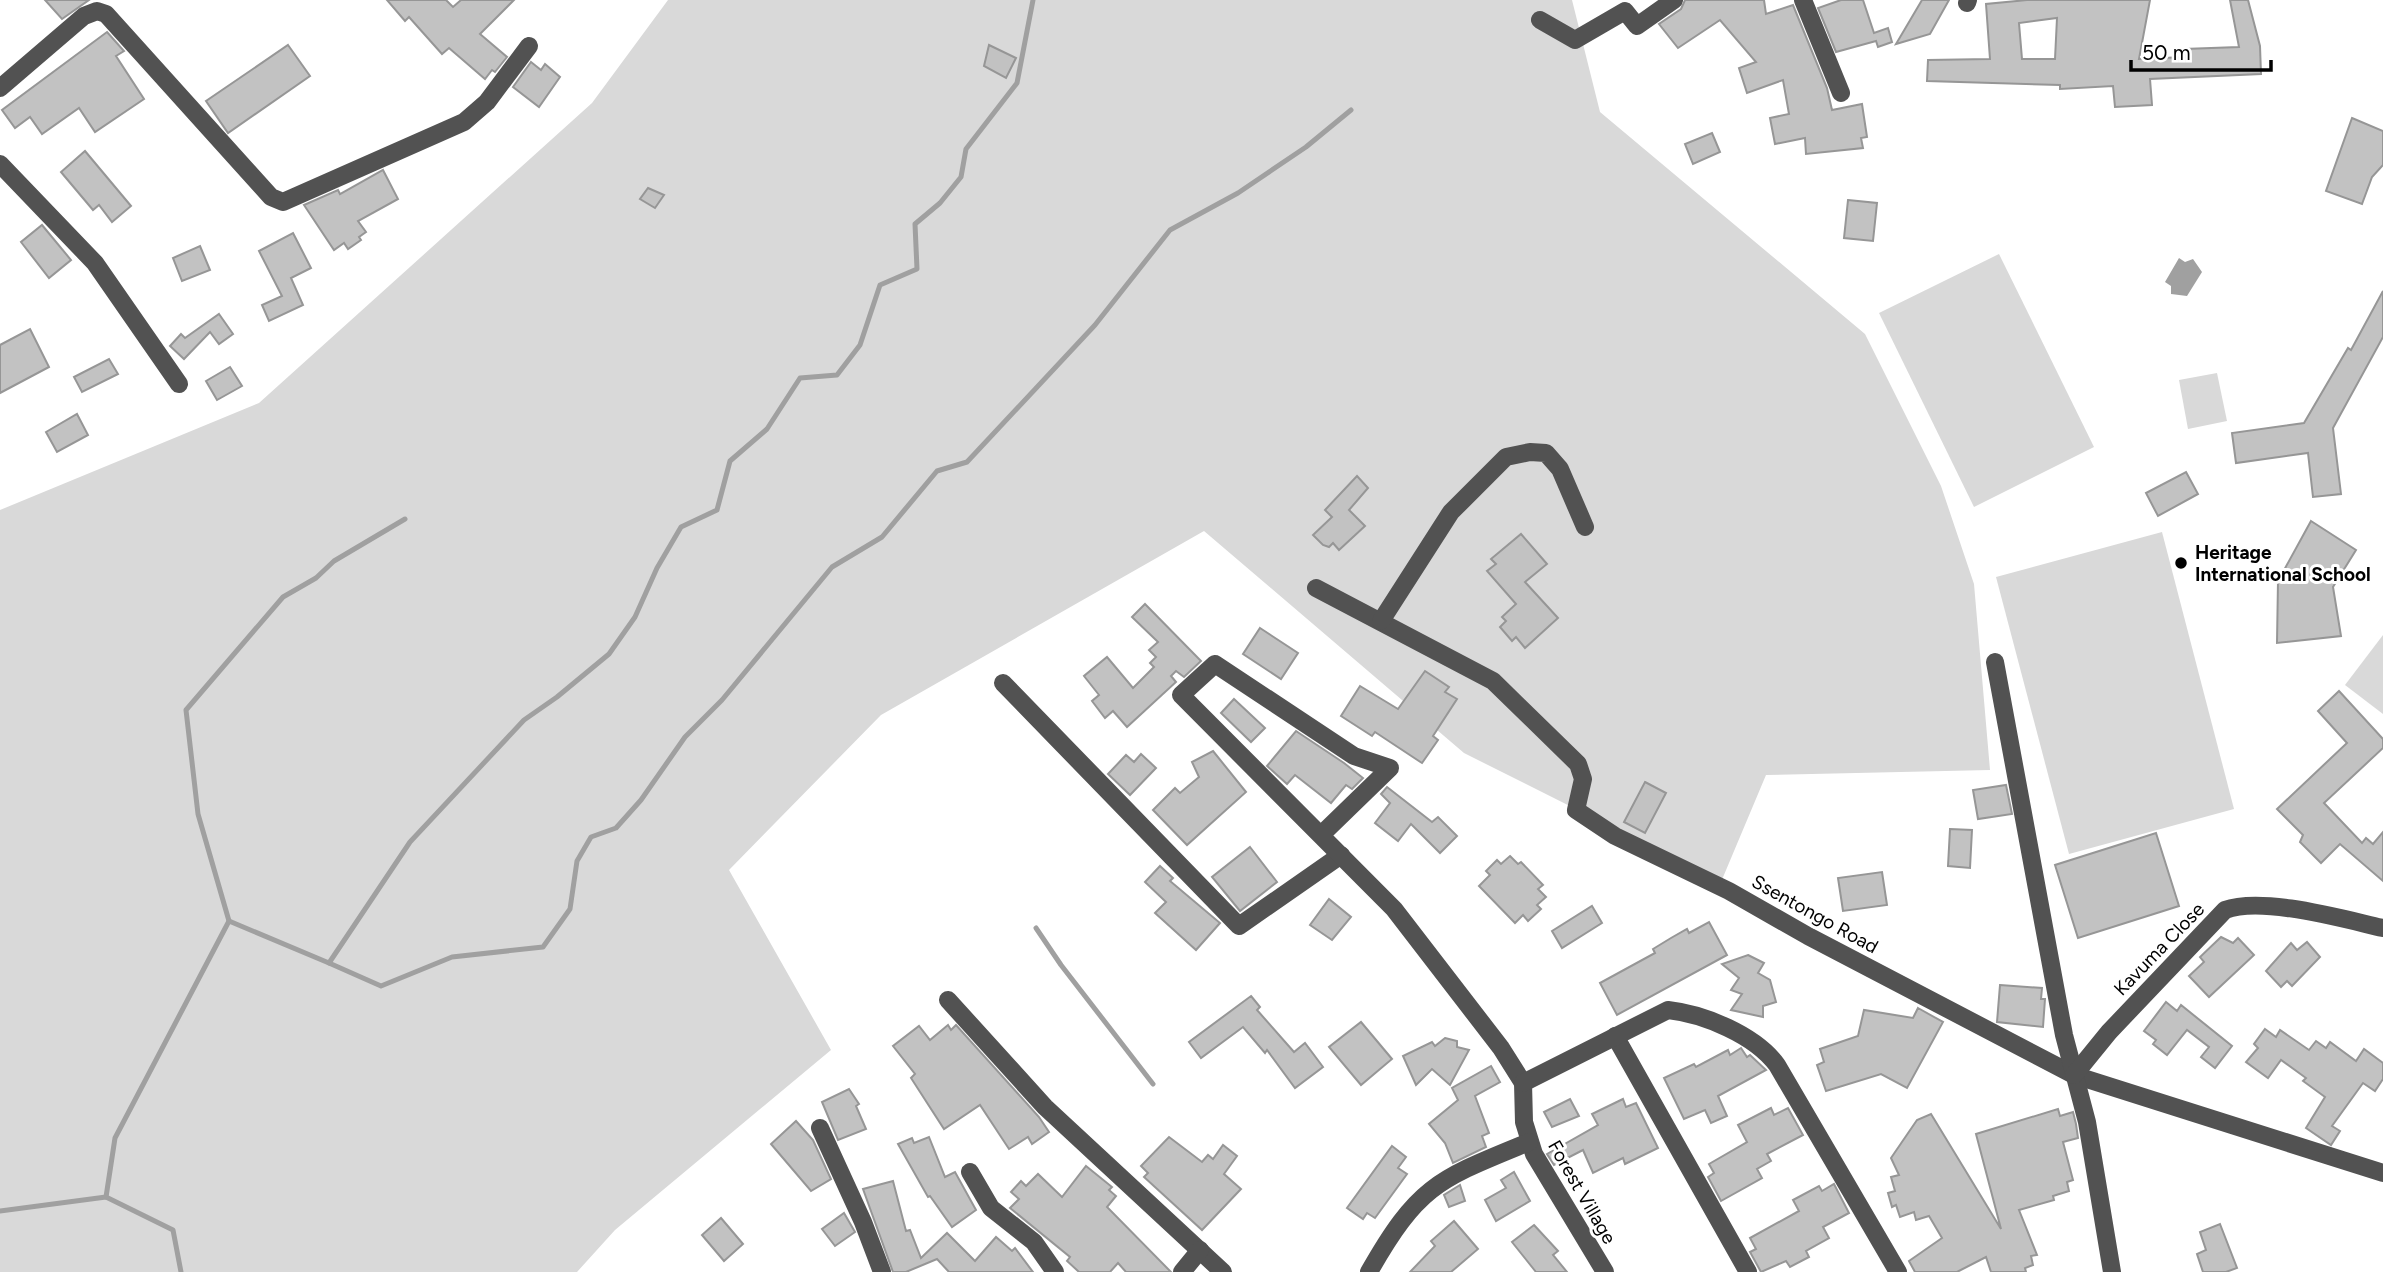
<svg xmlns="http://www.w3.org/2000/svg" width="2383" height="1272" viewBox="0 0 2383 1272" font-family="Figtree,sans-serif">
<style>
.green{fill:#d9d9d9}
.water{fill:#a0a0a0}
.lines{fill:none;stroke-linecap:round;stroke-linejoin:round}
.stream{stroke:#a0a0a0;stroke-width:5}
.building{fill:#c2c2c2;stroke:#969696;stroke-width:2;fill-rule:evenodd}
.minor{stroke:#525252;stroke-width:18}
.poi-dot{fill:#000;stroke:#fff;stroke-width:2.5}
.labels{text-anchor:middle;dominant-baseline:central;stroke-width:6;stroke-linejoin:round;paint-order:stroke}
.poi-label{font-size:19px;font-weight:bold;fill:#000;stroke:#fff;text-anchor:start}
.street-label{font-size:19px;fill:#000;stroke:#fff}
</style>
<rect width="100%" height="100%" fill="#fff"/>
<!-- green -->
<g class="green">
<polygon points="668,0 1572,0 1600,112 1865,334 1941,486 1974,584 1990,770 1766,775 1721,882 1464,753 1204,531 881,715 729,870 831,1050 615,1230 577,1272 0,1272 0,510 259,403 592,103"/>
<polygon points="1999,254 2094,447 1974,507 1879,313"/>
<polygon points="2217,373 2227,421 2188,429 2179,380"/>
<polygon points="2162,532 2234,809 2069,854 1996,577"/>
<polygon points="2383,635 2383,714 2345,685"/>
</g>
<!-- water -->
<polygon class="water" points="2179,258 2185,262 2193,259 2202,272 2187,296 2171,294 2171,286 2165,282"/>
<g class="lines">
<!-- stream -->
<g class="stream">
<polyline points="229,921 198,814 186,710 283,597 316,578 334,561 405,519"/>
<polyline points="1036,928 1061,965 1153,1084"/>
<polyline points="329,963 381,986 452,957 543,947 570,909 577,861 591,837 616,828 641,800 685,737 722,700 832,567 882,537 937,471 967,462 1095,325 1170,230 1238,193 1306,147 1351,110"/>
<polyline points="106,1197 115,1138 229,921 329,963 410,842 524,720 557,697 609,654 635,617 657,568 681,527 717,510 730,461 767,429 800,378 837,375 860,345 880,285 917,269 915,224 940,203 961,177 966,149 1017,83 1033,0"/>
<polyline points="0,1211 106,1197 173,1230 181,1272"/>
</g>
</g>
<!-- building -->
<g class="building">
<polygon points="45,0 89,0 62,19"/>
<polygon points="387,0 446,0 453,7 461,0 514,0 480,34 507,57 495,72 492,70 485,79 449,48 442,54 409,17 405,21"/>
<polygon points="1685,0 1764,0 1766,14 1793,5 1827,88 1832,110 1862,104 1867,137 1861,138 1863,148 1806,154 1805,138 1775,144 1770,118 1789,114 1783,80 1747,93 1739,68 1756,62 1720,20 1678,48 1659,24 1681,9"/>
<polygon points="1841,0 1863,0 1874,33 1888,28 1892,42 1878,47 1876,41 1836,52 1818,8"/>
<polygon points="1922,0 1949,0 1930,34 1896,44"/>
<path d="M2027 0H2150L2139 59 2185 57 2184 49 2239 47 2230 0H2248L2260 46 2261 74 2150 79 2152 105 2115 107 2113 86 2060 89V85L1927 81 1928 60 1990 59 1986 4ZM2057 18 2055 59H2022L2019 23Z"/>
<polygon points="107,32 124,51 116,56 144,99 95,132 79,108 42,134 30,117 15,128 2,110"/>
<polygon points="288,45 310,76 228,133 206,101"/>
<polygon points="989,45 1016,58 1006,78 984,66"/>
<polygon points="531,62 541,70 545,64 560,77 539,107 513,87"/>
<polygon points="2352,118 2383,131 2383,165 2372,177 2362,204 2326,191"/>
<polygon points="1712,133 1720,152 1693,164 1685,144"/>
<polygon points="85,151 131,206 112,222 99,205 93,210 61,172"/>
<polygon points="383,170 398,199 358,221 366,232 359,237 361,240 348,249 344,243 334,250 304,205 338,190 340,194"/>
<polygon points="648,188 664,195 655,208 640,199"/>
<polygon points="1848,200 1877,203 1873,241 1844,238"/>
<polygon points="42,225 71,260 49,278 21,242"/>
<polygon points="293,233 311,268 291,278 303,305 269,321 262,305 282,296 259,251"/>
<polygon points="200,246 210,270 182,281 173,258"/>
<polygon points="2383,291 2383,337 2333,428 2341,494 2313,497 2308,453 2236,463 2232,433 2304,423 2348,348 2351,350"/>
<polygon points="219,314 233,334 219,344 210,332 184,359 170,346 181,334 185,338"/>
<polygon points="30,329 49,367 0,393 0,345"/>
<polygon points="109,359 118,374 82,392 74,377"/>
<polygon points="230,367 242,386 217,400 206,381"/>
<polygon points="77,414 88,435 57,452 46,432"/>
<polygon points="2186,472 2198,494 2158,516 2146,493"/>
<polygon points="1357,476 1368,488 1349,510 1365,526 1339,550 1333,543 1329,547 1323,545 1313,535 1332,517 1325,510"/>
<polygon points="2311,521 2356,550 2333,587 2341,636 2277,643 2278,581"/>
<polygon points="1521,534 1547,564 1525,582 1558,618 1525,648 1516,637 1512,641 1500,627 1506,621 1502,617 1516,604 1487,571 1496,564 1491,559"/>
<polygon points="1145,604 1201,661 1184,677 1176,671 1171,676 1176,682 1127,727 1113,711 1105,718 1092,701 1099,695 1084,676 1107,657 1133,688 1154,667 1150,663 1156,657 1149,650 1158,642 1132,617"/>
<polygon points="1260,628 1298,653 1281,679 1243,654"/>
<polygon points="1425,671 1449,687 1445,692 1457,699 1433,736 1438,740 1422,763 1375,732 1372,736 1341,716 1360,686 1398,709"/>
<polygon points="2339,691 2383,739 2383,748 2324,803 2362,843 2366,838 2373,844 2383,832 2383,881 2340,844 2321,863 2300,842 2303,835 2277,809 2347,743 2318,711"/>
<polygon points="1234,699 1265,728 1251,742 1221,713"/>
<polygon points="1296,731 1344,763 1363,778 1352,789 1346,785 1331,803 1295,775 1287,784 1267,766"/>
<polygon points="1213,751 1246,792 1187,845 1153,810 1175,788 1180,793 1199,777 1192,762"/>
<polygon points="1141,754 1156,768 1130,795 1108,774 1126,755 1134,762"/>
<polygon points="1645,782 1666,793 1645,833 1624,822"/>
<polygon points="2006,785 2012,814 1978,819 1973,790"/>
<polygon points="1387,787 1432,822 1438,817 1457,836 1440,853 1411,824 1398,841 1375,823 1390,803 1381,794"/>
<polygon points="1950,829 1972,830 1970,868 1948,866"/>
<polygon points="2156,833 2179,906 2078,938 2055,865"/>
<polygon points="1250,847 1277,882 1240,911 1212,877"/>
<polygon points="1510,856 1518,864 1521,862 1543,885 1538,889 1546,897 1537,905 1541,909 1528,921 1523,915 1515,923 1479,886 1490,875 1486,871 1497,860 1501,864"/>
<polygon points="1160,866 1173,878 1170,881 1220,923 1196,950 1155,913 1166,902 1145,882"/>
<polygon points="1882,872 1887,905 1843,911 1838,878"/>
<polygon points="1329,899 1351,917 1332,940 1310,925"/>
<polygon points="1592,906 1602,923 1562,948 1552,931"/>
<polygon points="1709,922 1727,955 1617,1015 1600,983 1655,953 1653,949 1671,938 1687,929 1689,933"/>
<polygon points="2221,937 2233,943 2238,938 2254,955 2209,997 2189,976 2204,962 2200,957"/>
<polygon points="2307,942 2320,957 2292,986 2287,981 2281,987 2266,971 2291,943 2297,950"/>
<polygon points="1748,955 1764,963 1758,973 1770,980 1776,1002 1763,1006 1763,1017 1731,1010 1742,994 1731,990 1739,978 1722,964"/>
<polygon points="2000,985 2042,988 2041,999 2045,999 2043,1027 1997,1022"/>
<polygon points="1251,996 1260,1007 1257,1010 1294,1052 1305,1043 1323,1067 1295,1088 1267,1050 1265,1053 1243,1027 1201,1058 1189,1042"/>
<polygon points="2166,1002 2177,1011 2181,1005 2232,1046 2215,1068 2201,1057 2209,1047 2187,1030 2167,1055 2153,1044 2156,1040 2144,1031"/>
<polygon points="1918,1008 1943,1022 1907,1088 1881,1074 1826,1091 1817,1065 1824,1062 1820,1049 1858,1036 1864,1010 1913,1018"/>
<polygon points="1361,1022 1392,1059 1361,1085 1329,1047"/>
<polygon points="948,1025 951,1030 956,1025 1039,1117 1049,1132 1032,1144 1028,1137 1009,1149 980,1105 944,1129 911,1078 915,1074 893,1046 919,1026 930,1040"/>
<polygon points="2265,1029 2276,1037 2280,1030 2309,1050 2316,1041 2326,1048 2330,1042 2356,1061 2364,1049 2383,1063 2383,1079 2375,1091 2363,1083 2332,1126 2340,1131 2331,1145 2306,1128 2325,1097 2303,1081 2306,1078 2281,1060 2268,1078 2246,1062 2258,1048 2254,1044"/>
<polygon points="1445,1038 1457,1041 1457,1047 1469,1050 1450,1085 1432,1069 1416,1085 1403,1056 1432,1042 1435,1046"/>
<polygon points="1741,1048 1747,1057 1750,1055 1766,1070 1718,1096 1727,1116 1711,1123 1705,1110 1684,1119 1664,1078 1694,1064 1696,1067 1728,1050 1730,1055"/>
<polygon points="1491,1066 1500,1082 1475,1096 1489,1133 1482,1136 1486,1147 1453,1163 1445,1143 1429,1124 1458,1100 1452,1088"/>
<polygon points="849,1089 859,1104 856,1106 866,1129 838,1140 822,1102"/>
<polygon points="1570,1099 1579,1116 1552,1127 1544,1112"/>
<polygon points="1623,1099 1626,1107 1636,1103 1658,1148 1625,1164 1623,1158 1593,1173 1583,1150 1554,1165 1547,1154 1598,1125 1592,1114"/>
<polygon points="1771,1108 1774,1115 1788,1108 1803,1135 1767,1154 1771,1161 1757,1169 1762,1178 1721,1201 1708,1177 1714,1173 1709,1164 1747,1142 1738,1125"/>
<polygon points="2058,1109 2060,1116 2073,1112 2076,1124 2078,1138 2063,1142 2073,1180 2067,1182 2069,1191 2053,1196 2054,1200 2019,1210 2037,1255 2031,1256 2033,1265 2025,1268 2026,1272 1991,1272 1986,1257 1957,1272 1915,1272 1909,1261 1942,1238 1929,1216 1916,1220 1914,1212 1900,1217 1896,1205 1892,1207 1888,1193 1895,1191 1891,1177 1899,1175 1891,1158 1917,1120 1931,1114 2001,1229 1976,1134"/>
<polygon points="796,1121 813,1140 831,1179 811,1191 771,1144"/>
<polygon points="929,1137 945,1177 955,1172 976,1210 952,1227 930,1196 928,1197 898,1144 912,1138 914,1143"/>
<polygon points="1169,1137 1202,1162 1208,1155 1213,1159 1223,1145 1237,1156 1224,1174 1241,1189 1202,1230 1144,1177 1148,1173 1141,1166"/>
<polygon points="1392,1146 1406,1157 1398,1168 1407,1174 1375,1218 1367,1213 1363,1219 1347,1208"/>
<polygon points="1086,1166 1112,1187 1109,1190 1116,1196 1107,1207 1171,1272 1126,1272 1118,1263 1110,1272 1079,1272 1067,1261 1070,1257 1010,1208 1019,1199 1011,1192 1021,1181 1026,1186 1038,1174 1062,1197"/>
<polygon points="1514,1172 1530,1201 1496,1221 1485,1200 1506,1188 1501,1180"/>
<polygon points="893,1181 906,1231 910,1230 921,1258 947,1233 975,1261 996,1237 1012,1251 1015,1248 1033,1272 949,1272 937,1259 906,1272 893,1272 863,1189"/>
<polygon points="1834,1184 1849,1213 1823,1227 1829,1238 1806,1251 1809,1257 1790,1267 1786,1261 1761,1272 1750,1252 1756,1249 1750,1238 1799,1211 1793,1200 1819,1186 1822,1191"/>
<polygon points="1460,1185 1465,1201 1449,1207 1444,1195"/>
<polygon points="844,1213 855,1232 835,1246 822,1229"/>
<polygon points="721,1218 743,1244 724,1261 702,1235"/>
<polygon points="1454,1221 1478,1249 1451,1272 1410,1272 1435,1246 1431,1241"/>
<polygon points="2220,1224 2237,1268 2226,1272 2203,1272 2197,1254 2206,1250 2200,1232"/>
<polygon points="1534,1225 1558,1251 1553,1255 1567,1272 1536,1272 1512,1242"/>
</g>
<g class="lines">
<!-- minor -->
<g class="minor">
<polyline points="1803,0 1841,93"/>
<polyline points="1967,3 1968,0"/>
<polyline points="1540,20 1575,40 1625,11 1637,26 1674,0"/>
<polyline points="0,88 84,16 97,11 106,14 271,197 283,202 464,122 487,102 529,46"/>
<polyline points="0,164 95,263 179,384"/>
<polyline points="1316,588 1493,681 1578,764 1583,779 1576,810 1615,836 1729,891 1808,936 2074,1075 2383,1173"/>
<polyline points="1381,621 1451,512 1506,457 1530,452 1546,453 1560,469 1585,527"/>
<polyline points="1995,662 2064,1035 2087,1122 2112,1272"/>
<polyline points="1003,683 1239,926 1341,855"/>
<polyline points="1321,835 1390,768 1354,756 1215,664 1181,695 1394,909 1501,1048 1523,1083 1524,1122 1534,1154 1605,1272"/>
<polyline points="948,1000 1045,1107 1223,1272"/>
<polyline points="1615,1036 1748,1272"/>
<path d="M2074 1075 2109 1032 2225 910C2262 896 2343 919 2383 928"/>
<path d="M1523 1083 1668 1010C1704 1014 1755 1035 1777 1065L1898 1272"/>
<polyline points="820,1128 863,1222 882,1272"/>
<polyline points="970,1172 991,1208 1034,1242 1055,1272"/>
<polyline points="1182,1272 1200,1250"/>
<path d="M1369 1272C1419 1184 1439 1179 1529 1142"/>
</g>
</g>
<!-- markers -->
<circle class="poi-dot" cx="2181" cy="563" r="7"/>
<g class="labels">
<!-- poi labels -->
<g class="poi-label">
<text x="2195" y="552">Heritage<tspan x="2195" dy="22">International School</tspan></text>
</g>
<!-- street labels -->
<g class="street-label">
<text transform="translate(1815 914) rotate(29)">Ssentongo Road</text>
<text transform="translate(2159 949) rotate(-46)">Kavuma Close</text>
<text transform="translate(1582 1192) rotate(60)">Forest Village</text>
</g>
</g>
<!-- scale -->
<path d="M2131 60v10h140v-10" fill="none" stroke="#000000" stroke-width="3.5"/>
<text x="2142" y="60" font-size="21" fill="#000000" stroke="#ffffff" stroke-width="5" paint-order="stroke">50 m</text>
</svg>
